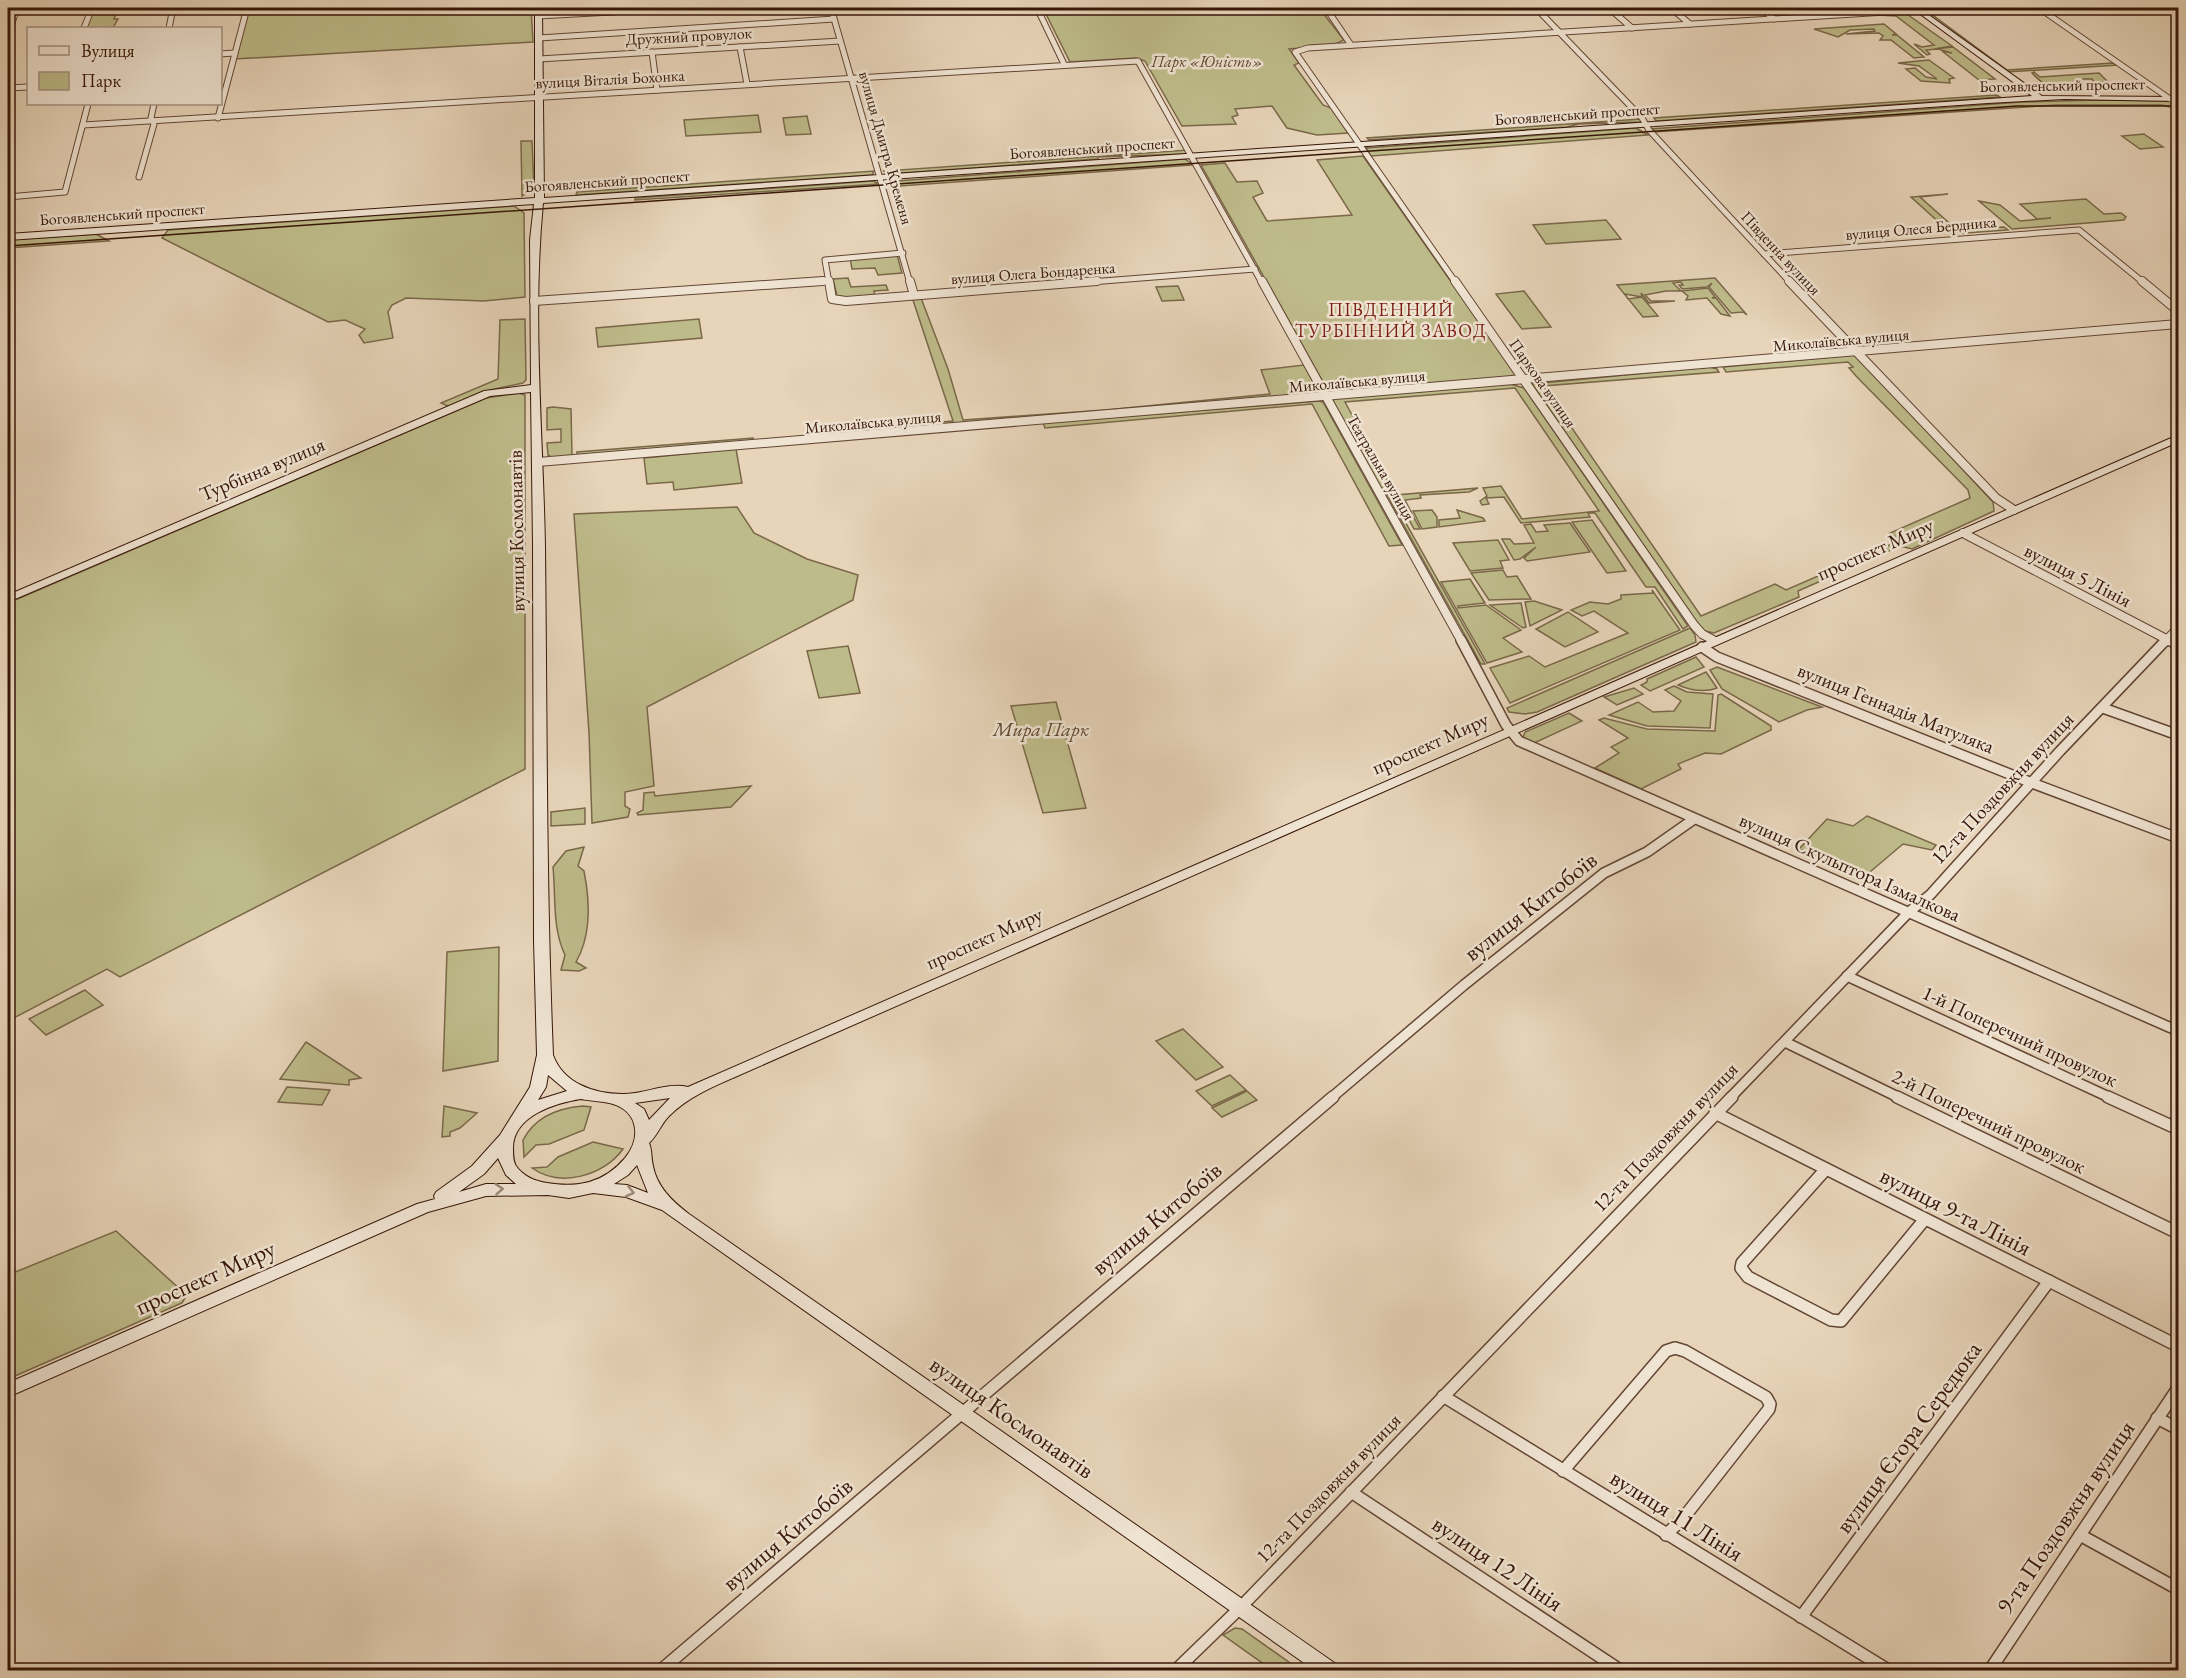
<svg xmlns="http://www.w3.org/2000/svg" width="2186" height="1678" viewBox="0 0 2186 1678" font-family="'EB Garamond',serif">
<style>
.green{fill:#bebb8a;stroke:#7a6849;stroke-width:1.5}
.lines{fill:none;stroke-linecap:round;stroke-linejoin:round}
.street-far3-casing{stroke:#634634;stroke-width:7}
.street-far2-casing{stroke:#634634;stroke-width:10}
.street-far1-casing{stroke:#634634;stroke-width:12}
.street-casing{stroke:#634634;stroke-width:14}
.secondary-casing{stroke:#371608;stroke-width:2}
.street-far3{stroke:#efe3d2;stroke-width:5}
.street-far2{stroke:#efe3d2;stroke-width:8}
.street-far1{stroke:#efe3d2;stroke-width:9}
.street{stroke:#efe3d2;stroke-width:11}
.secondary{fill:#efe3d2;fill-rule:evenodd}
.tram{stroke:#371608;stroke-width:1.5}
.oneway{stroke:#9c8777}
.labels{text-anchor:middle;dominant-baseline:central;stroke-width:5;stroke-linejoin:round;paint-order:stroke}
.far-street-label{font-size:16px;fill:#371608;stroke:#efe3d2}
.far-park-label{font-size:16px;font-style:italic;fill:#60482f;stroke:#efe3d2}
.far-quarter-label{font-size:18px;letter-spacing:1.5px;fill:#7a1f14;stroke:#efe3d2}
.street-label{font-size:20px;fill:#371608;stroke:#efe3d2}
.park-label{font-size:20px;font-style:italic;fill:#60482f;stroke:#efe3d2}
.near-street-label{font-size:24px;fill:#371608;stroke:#efe3d2}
</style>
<rect width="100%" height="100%" fill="#e7d4b9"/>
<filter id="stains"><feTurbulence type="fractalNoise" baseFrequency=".00333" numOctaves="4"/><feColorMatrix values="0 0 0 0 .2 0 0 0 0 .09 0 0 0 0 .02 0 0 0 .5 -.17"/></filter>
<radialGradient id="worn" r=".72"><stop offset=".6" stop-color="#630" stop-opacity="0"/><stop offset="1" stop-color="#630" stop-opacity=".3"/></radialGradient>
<!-- green -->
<g class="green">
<polygon points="94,8 118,8 114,19 118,19 113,28 86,28"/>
<polygon points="248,8 474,8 475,10 531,8 533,42 235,59"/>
<polygon points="1043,8 1319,8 1344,40 1331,46 1289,49 1299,63 1294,65 1323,105 1331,108 1348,133 1317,135 1287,128 1272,106 1235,109 1238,115 1232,117 1236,124 1182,126 1145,61 1136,58 1070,62"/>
<polygon points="1918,8 1923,8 2007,70 2113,63 2119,65 2006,72"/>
<polygon points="1904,12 1952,46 1934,49 1953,47 1995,79 1979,80 1942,51 1952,53 1938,49 1926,50 1930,54 1927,55 1914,44 1922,47 1934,45 1896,16 1877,15"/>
<polygon points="1884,24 1896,34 1892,35 1897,35 1924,57 1914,58 1891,40 1880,40 1883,36 1879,33 1846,34 1875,31 1874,29 1850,30 1838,37 1814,29"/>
<polygon points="1929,60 1954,78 1949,79 1950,83 1921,81 1906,69 1915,68 1926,77 1937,79 1919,66 1898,63"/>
<path d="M2034 72 2040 77 2099 73 2108 82 2095 83 2092 79H2076L2079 83H2063L2070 85C2051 93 2045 86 2032 73Z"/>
<polygon points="1997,95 2000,97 1656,121 1654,118"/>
<polygon points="2101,100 2178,101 2178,109 2162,105 2056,105 1654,132 1651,129 2021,102"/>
<polygon points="758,115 761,132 686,136 684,120"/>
<polygon points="807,116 811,134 786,135 783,118"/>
<polygon points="1641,119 1641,122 1579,124 1567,127 1369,140 1367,138"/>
<polygon points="1636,128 1648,135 1371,156 1366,148"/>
<polygon points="2144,134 2163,147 2140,149 2122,136"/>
<polygon points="521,141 532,141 534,188 522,196"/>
<polygon points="1188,150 1186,154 1099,157 1097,159 888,174 884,171"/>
<polygon points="1363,156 1517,376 1329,393 1201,165 1225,163 1237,182 1257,181 1263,193 1253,197 1267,221 1352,215 1317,160"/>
<polygon points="1185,159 1193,165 886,187 884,182"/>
<polygon points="874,171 872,175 576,195 577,192"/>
<polygon points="873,181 879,184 635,200 635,198"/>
<polygon points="1948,194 1920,197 1956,229 2004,227 2008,230 1952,234 1911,197"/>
<polygon points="2086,199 2104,214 2121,213 2126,217 2124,220 2012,229 1979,201 2000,205 2020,221 2051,218 2037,219 2020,204"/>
<polygon points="514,206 524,213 525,297 484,301 406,298 392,305 388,312 393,338 364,343 359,335 365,329 345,320 328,322 162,238 168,230"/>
<polygon points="1606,220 1621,239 1546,244 1533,225"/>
<polygon points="96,234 109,241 8,248 8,240"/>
<polygon points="897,255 902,273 878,275 875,268 852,269 850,258"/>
<polygon points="848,278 851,287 886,285 888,290 874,291 875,297 838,300 833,279"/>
<polygon points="1715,278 1747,315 1743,312 1731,313 1709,287 1712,283 1707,287 1682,289 1679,285 1683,285 1681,282 1673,283 1681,291 1666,291 1645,295 1651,301 1675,301 1649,303 1641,293 1642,297 1625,294 1628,299 1642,297 1658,316 1643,317 1617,285"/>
<polygon points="1178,286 1184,300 1162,301 1156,287"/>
<polygon points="1708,288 1715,297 1712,298 1716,298 1730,316 1721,314 1707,298 1686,300 1688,296 1682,291"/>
<polygon points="1524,291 1551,327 1522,329 1496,294"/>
<polygon points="912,297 921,298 948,369 963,420 1105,410 1270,394 1261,370 1304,365 1318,391 1317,394 821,437 820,432 953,421"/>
<polygon points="525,319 526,380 523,383 490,390 450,407 441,403 498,379 500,320"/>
<polygon points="699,319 702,338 598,347 596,328"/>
<polygon points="1852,355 1857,356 1993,502 1994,511 1912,549 1900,546 1798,591 1799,597 1714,633 1705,631 1697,622 1532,384 1709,367 1717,369 1719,372 1543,386 1701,616 1775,584 1786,590 1901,540 1890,533 1970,498 1968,490 1856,376 1849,368 1853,367 1848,362 1726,372 1723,367"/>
<polygon points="1510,384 1524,388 1688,626 1683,629 1655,587 1646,587 1595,513 1588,513 1590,517 1521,523 1504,497 1486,498 1489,504 1482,505 1480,501 1487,496 1483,488 1501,486 1522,519 1599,511 1515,388 1345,402 1392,489 1381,488 1332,402 1335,398"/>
<polygon points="519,393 525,395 525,769 120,977 107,969 8,1021 8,603 486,398"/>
<polygon points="1319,401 1323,402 1402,545 1389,546 1312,404 1045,428 1043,423"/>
<polygon points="553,407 571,409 572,457 553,458 548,455 547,443 561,442 561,429 547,430 547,408"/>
<polygon points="753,438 753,441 577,456 577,452"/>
<polygon points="736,449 742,483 674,490 673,482 647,484 644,458"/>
<polygon points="1478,488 1469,492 1420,495 1421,498 1405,500 1420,529 1414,529 1396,495"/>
<polygon points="1389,493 1485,664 1481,664 1387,495"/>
<polygon points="737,507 754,533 807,559 858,575 853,600 647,707 654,786 625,792 625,806 630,809 628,817 592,823 589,733 574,514"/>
<polygon points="1432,510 1437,517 1437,527 1422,529 1413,511"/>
<polygon points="1457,510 1483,518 1485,521 1439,527 1439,520 1460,518"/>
<polygon points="1592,520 1626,571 1607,573 1572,522"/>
<polygon points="1570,523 1590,552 1527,561 1524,558 1536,547 1520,559 1514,560 1502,539 1510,539 1514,544 1534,543 1524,525 1531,524 1536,532 1548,531 1544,525"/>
<polygon points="1498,540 1509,560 1500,561 1503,568 1470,571 1453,543"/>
<polygon points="1503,570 1507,577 1517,576 1531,599 1489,600 1471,573"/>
<polygon points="1470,579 1485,603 1458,606 1458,608 1486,605 1521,630 1503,638 1522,652 1487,663 1441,582"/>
<polygon points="1652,590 1680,630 1510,703 1490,668 1529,656 1545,667 1628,633 1594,611 1582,616 1571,610 1590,602 1608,604 1621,599 1621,595 1653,593"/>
<polygon points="1534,601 1562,610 1530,626 1525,602"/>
<polygon points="1521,603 1526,627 1523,628 1490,605"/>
<polygon points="1568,612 1598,632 1565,647 1536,629"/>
<polygon points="1690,628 1695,635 1696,642 1537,712 1525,714 1509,712 1507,708"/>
<polygon points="848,646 860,693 819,698 807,651"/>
<polygon points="1696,657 1704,667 1650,691 1641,685 1647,682 1647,679"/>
<polygon points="1717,667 1822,707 1807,710 1779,722 1722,689 1710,670"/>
<path d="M1706 672 1717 688C1704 693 1690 690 1678 685Z"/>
<polygon points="1674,686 1687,692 1713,694 1710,728 1647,726 1609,715 1638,702 1653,712 1674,711 1681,701 1665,690"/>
<polygon points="1634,688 1643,694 1617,705 1604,697"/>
<polygon points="1721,694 1771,726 1771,730 1721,754 1705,753 1678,764 1681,769 1641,789 1595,768 1619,753 1611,747 1628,738 1599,720 1604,718 1647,729 1715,731 1718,695"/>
<polygon points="1056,702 1086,808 1043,813 1011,706"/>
<polygon points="1569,713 1582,721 1532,744 1523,737 1525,732"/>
<polygon points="751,786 731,807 638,815 637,813 643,810 644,793 654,792 655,796"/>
<polygon points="585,808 585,824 551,826 551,812"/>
<polygon points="1867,816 1936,845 1932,850 1903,844 1864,877 1799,849 1827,819 1853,826"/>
<path d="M584 847 578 866 584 871C590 901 591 936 576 962L586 968 579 971 561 970 565 955C552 928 556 897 553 867L566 851Z"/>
<polygon points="499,947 498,1061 443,1071 447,952"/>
<polygon points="85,990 103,1005 46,1035 29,1019"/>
<polygon points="1183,1029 1223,1067 1196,1080 1156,1041"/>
<polygon points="306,1042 361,1078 349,1080 349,1085 280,1079"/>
<polygon points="1230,1075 1246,1090 1212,1106 1196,1091"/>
<polygon points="287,1087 330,1090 322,1105 278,1102"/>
<polygon points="1247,1091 1257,1100 1222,1117 1212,1108"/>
<polygon points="444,1106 477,1113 460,1128 450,1132 450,1136 442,1137"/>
<path d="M583 1106 591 1107 584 1130 549 1144 536 1145 524 1157 523 1140C535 1117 558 1108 583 1106Z"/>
<path d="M593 1142 623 1149C604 1176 560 1188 532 1168L547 1167 558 1157Z"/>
<polygon points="116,1231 183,1292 185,1298 182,1303 8,1379 8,1275"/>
<polygon points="1235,1628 1242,1629 1300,1670 1272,1670 1223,1635"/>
</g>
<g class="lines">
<!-- street-far3 casing -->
<g class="street-far3-casing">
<g id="street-far3">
<polyline points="831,8 910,283"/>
<polyline points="1037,8 1064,64"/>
<polyline points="1326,8 1351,45"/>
<polyline points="1536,8 1642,118 1649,130 1791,283"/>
<polyline points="1609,8 1632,28"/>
<polyline points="1671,8 1690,24"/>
<polyline points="1761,8 1774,19"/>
<polyline points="2039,8 2170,99"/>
<polyline points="538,16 685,8"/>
<polyline points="84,28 92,8"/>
<polyline points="169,28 173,8"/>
<polyline points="8,35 17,8"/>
<polyline points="539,38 834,19"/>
<polyline points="740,47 747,84"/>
<polyline points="652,52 657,90"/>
<polyline points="220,54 234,53"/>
<polyline points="539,59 840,41"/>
<polyline points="8,88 28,87"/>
<polyline points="218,118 247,8"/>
<polyline points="83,125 1138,61 1262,283"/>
<polyline points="139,177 154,124 151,118 154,104"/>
<polyline points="8,197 65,192 88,104"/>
<polyline points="1764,254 2079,230 2144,283"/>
<polyline points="801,283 828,281"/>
<polyline points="829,283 825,260 903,253"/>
<polyline points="1078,283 1255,269"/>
<polyline points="1456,283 1295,52 1308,48 1918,10"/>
</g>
</g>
<!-- street-far2 casing -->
<g class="street-far2-casing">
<g id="street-far2">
<polyline points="829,281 832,299 846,301 1097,281"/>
<polyline points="910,281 914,295"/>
<polyline points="1262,281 1462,642"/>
<polyline points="1455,281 1694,625 1702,634 1715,641"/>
<polyline points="1789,281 1996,498 2014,510"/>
<polyline points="2142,281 2178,311"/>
<polyline points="534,301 823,281"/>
<polyline points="538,462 2178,324"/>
<polyline points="1963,533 2172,642"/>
<polyline points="2165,642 2178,628"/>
</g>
</g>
<!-- street-far1 casing -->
<g class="street-far1-casing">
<g id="street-far1">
<polyline points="1461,640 1506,725 1519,741 2178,1031"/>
<polyline points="2169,640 2178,645"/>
<polyline points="1702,647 1717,657 2032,783 2178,838"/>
<polyline points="2103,708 2178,735"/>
<polyline points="1847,976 2111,1098"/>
<polyline points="1785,1042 1900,1098"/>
<polyline points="1331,1098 1464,985 1604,873 1647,852 1694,819"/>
<polyline points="1730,1098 1909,912 1930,895 2060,751 2166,640"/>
</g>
</g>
<!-- street casing -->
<g class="street-casing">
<g id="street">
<polyline points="1897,1097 2178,1233"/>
<polyline points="2108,1097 2178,1129"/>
<polyline points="1715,1113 2178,1346"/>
<polyline points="1826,1169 1742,1263 1741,1268 1748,1277 1831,1320 1841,1321 1925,1219"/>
<polyline points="1443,1396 1888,1670"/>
<polyline points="2157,1418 2178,1429"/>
<polyline points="1563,1471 1666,1351 1675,1348 1685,1351 1766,1397 1770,1404 1769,1409 1685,1516 1666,1535"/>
<polyline points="1351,1492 1620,1670"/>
<polyline points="2080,1535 2178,1589"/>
<polyline points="1801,1617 2049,1281"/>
<polyline points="661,1670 1333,1097"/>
<polyline points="1176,1670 1240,1608 1732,1097"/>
<polyline points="1990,1670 2178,1388"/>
</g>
</g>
<!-- secondary casing -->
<g class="secondary-casing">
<path id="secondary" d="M535 8H542L544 198 2032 96 1912 8H1919L2042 96 2178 97V101L2064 99 1988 103 543 203C532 317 543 433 545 547 547 716 546 886 553 1055 563 1083 594 1094 622 1094 643 1095 667 1082 688 1087L2178 435V442L735 1077C712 1087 688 1097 669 1116 661 1124 657 1136 649 1143 652 1149 651 1158 653 1166 657 1187 672 1201 689 1214L1336 1664 1339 1670H1314L662 1210 626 1197 593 1193 569 1198 548 1195 486 1196 428 1212 8 1397V1383L417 1204 435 1199 434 1196 436 1192 472 1166 500 1135 530 1087 537 1055 534 940 533 545 531 392 490 396 8 602V595L484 391 531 385 530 240 534 204 8 240V234L535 198ZM548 1075 567 1091 538 1100 546 1087ZM670 1098 649 1120 644 1109 635 1103ZM581 1099C591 1101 603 1101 613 1104 639 1112 641 1139 625 1158 604 1183 578 1188 547 1183 535 1181 524 1177 516 1166 513 1161 513 1155 513 1148 513 1116 555 1103 581 1099ZM498 1158 506 1175 516 1184H486L459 1192 484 1174ZM637 1165 648 1193 627 1185 614 1184 628 1175Z"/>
</g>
<!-- street-far3 -->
<use href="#street-far3" class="street-far3"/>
<!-- street-far2 -->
<use href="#street-far2" class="street-far2"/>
<!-- street-far1 -->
<use href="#street-far1" class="street-far1"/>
<!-- street -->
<use href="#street" class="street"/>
<!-- secondary -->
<use href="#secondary" class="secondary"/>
<!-- tram -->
<polyline class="tram" points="8,246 2017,106 2178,106"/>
</g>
<!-- one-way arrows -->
<defs><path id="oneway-chevron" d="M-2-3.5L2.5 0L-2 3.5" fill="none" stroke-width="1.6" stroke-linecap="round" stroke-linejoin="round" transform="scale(1.5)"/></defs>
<g class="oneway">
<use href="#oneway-chevron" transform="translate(499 1189) rotate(-4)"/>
<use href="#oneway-chevron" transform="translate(630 1192) rotate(13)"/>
</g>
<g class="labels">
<!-- far-street labels -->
<g class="far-street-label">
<text transform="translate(689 36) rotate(-3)">Дружний провулок</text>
<text transform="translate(610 79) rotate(-3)">вулиця Віталія Бохонка</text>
<text transform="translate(2062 85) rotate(-1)">Богоявленський проспект</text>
<text transform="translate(1577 114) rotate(-4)">Богоявленський проспект</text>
<text transform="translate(886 148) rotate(74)">вулиця Дмитра Кременя</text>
<text transform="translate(1092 148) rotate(-4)">Богоявленський проспект</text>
<text transform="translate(607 181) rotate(-4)">Богоявленський проспект</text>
<text transform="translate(122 214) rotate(-4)">Богоявленський проспект</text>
<text transform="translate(1921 228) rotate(-5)">вулиця Олеся Бердника</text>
<text transform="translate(1781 253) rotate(47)">Південна вулиця</text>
<text transform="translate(1033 273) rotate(-4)">вулиця Олега Бондаренка</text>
<text transform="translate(1841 340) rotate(-5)">Миколаївська вулиця</text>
<text transform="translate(1357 381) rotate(-5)">Миколаївська вулиця</text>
<text transform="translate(1543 383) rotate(55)">Паркова вулиця</text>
<text transform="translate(873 422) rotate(-5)">Миколаївська вулиця</text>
<text transform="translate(1381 467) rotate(60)">Театральна вулиця</text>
</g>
<!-- far-park labels -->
<g class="far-park-label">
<text x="1207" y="61">Парк «Юність»</text>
</g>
<!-- far-quarter labels -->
<g class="far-quarter-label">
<text x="1391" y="309">ПІВДЕННИЙ<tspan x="1391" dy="21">ТУРБІННИЙ ЗАВОД</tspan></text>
</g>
<!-- street labels -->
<g class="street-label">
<text transform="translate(262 469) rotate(-23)">Турбінна вулиця</text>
<text transform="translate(516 531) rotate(-91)">вулиця Космонавтів</text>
<text transform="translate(1875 549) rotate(-24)">проспект Миру</text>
<text transform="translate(2078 575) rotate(27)">вулиця 5 Лінія</text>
<text transform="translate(1896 708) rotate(22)">вулиця Геннадія Матуляка</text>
<text transform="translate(1430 743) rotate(-24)">проспект Миру</text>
<text transform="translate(2002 788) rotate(-47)">12-та Поздовжня вулиця</text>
<text transform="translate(1850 867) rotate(24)">вулиця Скульптора Ізмалкова</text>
<text transform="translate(984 938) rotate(-24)">проспект Миру</text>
<text transform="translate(2020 1036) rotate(25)">1-й Поперечний провулок</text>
<text transform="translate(1989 1121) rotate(26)">2-й Поперечний провулок</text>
<text transform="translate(1665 1137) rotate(-46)">12-та Поздовжня вулиця</text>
<text transform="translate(1328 1488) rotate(-46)">12-та Поздовжня вулиця</text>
</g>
<!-- park labels -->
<g class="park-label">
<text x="1041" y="729">Мира Парк</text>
</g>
<!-- near-street labels -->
<g class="near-street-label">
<text transform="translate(1530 906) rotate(-38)">вулиця Китобоїв</text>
<text transform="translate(1956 1211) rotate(27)">вулиця 9-та Лінія</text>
<text transform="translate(1156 1218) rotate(-40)">вулиця Китобоїв</text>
<text transform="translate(205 1277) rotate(-24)">проспект Миру</text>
<text transform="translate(1012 1417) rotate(35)">вулиця Космонавтів</text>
<text transform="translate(1908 1437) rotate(-54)">вулиця Єгора Середюка</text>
<text transform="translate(1677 1515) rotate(32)">вулиця 11 Лінія</text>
<text transform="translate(2065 1517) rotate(-56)">9-та Поздовжня вулиця</text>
<text transform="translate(787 1534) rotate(-40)">вулиця Китобоїв</text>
<text transform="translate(1498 1563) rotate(34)">вулиця 12 Лінія</text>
</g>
</g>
<!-- margin -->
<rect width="2186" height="1678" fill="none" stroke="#e7d4b9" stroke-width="30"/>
<rect x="9" y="9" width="2168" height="1660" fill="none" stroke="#371608" stroke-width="3"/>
<rect x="15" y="15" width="2156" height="1648" fill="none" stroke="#371608" stroke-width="1.5"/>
<!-- legend -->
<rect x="27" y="27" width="195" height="78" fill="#efe3d2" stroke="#a59181" stroke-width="1.5"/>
<rect x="39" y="46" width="30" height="9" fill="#efe3d2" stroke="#a59181" stroke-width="1.5"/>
<text x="81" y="57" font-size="18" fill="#371608">Вулиця</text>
<rect x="39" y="72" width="30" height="18" fill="#bebb8a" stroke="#a59181" stroke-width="1.5"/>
<text x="81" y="87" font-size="18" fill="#371608">Парк</text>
<rect width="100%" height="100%" filter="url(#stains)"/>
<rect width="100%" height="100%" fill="url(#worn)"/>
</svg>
